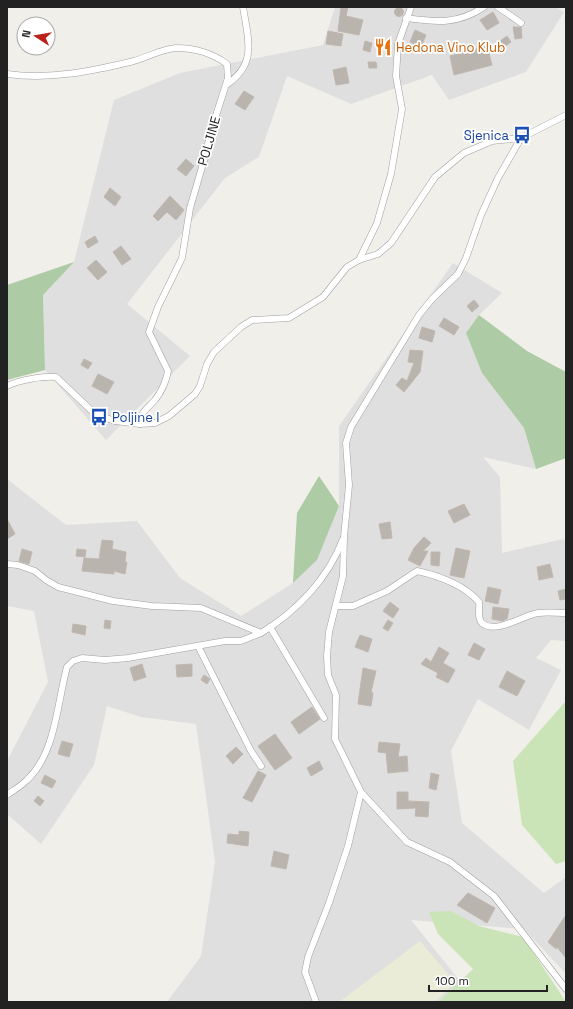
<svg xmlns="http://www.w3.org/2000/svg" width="573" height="1009" viewBox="0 0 573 1009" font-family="'Space Grotesk',sans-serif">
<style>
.residential{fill:#dfdfdf}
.farmland{fill:#eaecd8}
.grass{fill:#cae4b7}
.forest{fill:#adcba4}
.building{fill:#bab4af;stroke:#c1b7ae}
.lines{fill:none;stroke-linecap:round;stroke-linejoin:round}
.street-casing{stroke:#9f9f9f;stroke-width:7}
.street{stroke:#fff;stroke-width:6}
.labels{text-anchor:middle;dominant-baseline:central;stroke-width:3.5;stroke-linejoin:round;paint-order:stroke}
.food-label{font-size:13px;fill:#c56008;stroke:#fff;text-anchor:start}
.transit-label{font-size:13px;fill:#164399;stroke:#fff;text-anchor:end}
.street-label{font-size:13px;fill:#222;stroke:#fff}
</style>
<rect width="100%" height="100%" fill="#f1efea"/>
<!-- residential -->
<g class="residential">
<polygon points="335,7 555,7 564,12 526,72 449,100 432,75 351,104 287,76 259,157 225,178 127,304 190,356 106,440 45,370 43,295 74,262 114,100 180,73 323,45"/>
<polygon points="453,263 502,293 479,315 466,333 482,373 524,428 536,469 483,457 500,477 502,553 563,539 566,543 566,641 551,640 536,658 561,670 529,730 478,699 451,751 462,823 544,893 566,877 566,974 524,929 411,920 468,991 461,1002 167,1002 201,956 215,862 196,724 141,717 107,706 94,765 41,844 7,814 7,761 48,682 34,611 7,606 7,479 66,525 137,521 180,578 241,616 293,583 317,560 339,506 339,426"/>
</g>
<!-- farmland -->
<polygon class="farmland" points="420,941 455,982 435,1002 339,1002"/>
<!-- grass -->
<g class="grass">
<polygon points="566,701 566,861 556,864 522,825 513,761"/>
<polygon points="451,911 479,926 523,937 566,1002 438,1002 473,969 438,934 429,912"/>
</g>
<!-- forest -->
<g class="forest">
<polygon points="74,262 43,295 45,370 7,380 7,285"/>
<polygon points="479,315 527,351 566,372 566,458 536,469 524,428 482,373 466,333"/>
<polygon points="319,476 339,506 317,560 293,583 297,513"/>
</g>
<!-- building -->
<g class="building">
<polygon points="341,7 348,7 346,16 363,20 359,35 338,31"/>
<circle cx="399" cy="12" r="4.5"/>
<polygon points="493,12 499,23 487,30 480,20"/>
<polygon points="513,27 521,27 522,38 515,39"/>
<polygon points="415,30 426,35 421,47 410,42"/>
<polygon points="328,31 343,34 341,46 326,44"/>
<polygon points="507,36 511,42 500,50 496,44"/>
<polygon points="365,41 372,43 370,52 363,50"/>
<polygon points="487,46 492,65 454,75 450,56"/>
<polygon points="368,62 376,62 377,68 369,68"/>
<polygon points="346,67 349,83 336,85 333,70"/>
<polygon points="244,91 254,97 245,110 235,104"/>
<polygon points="186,159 194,166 186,176 177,169"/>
<polygon points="110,188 121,197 115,206 104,197"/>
<polygon points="170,196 184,210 176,220 167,212 158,221 153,216"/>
<polygon points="95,236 98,242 88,248 85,242"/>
<polygon points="121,246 131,259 122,265 113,252"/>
<polygon points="96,260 107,272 98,280 87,268"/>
<polygon points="474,300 479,306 472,312 467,306"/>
<polygon points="444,318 459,327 454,335 439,326"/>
<polygon points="422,327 435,331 432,342 419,338"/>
<polygon points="410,350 423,351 420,372 404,392 396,385 402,378 407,381 414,363 408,362"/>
<polygon points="84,359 92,363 88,369 81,365"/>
<polygon points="98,374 114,382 107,394 92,386"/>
<polygon points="464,504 470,515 454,523 448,511"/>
<polygon points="7,519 15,534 7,539"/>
<polygon points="390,522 392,538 382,539 379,524"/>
<polygon points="424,537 431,543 423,551 428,551 420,566 408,560 414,548"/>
<polygon points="102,540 113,541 112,549 126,552 125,562 127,562 125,574 114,571 114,574 82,571 84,558 99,559"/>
<polygon points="456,548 470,551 464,578 450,575"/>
<polygon points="22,549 32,552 29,564 19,561"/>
<polygon points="77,549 86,550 85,557 76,556"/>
<polygon points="431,552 440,552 439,566 431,565"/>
<polygon points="550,564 553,577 539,580 537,567"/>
<polygon points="488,587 501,590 498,604 485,601"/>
<polygon points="566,589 566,599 560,600 558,591"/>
<polygon points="390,602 399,609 393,618 383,611"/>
<polygon points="493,607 509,609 507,619 502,621 492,619"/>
<polygon points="105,620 111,621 110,629 104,628"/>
<polygon points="388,620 393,623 388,631 383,628"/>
<polygon points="73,624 86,626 85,635 72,632"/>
<polygon points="360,635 372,639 368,652 355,647"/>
<polygon points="474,643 485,649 479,660 468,655"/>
<polygon points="439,647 449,653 443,663 455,670 448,683 436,677 438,673 421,664 426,658 431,662"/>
<polygon points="142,664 146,677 134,681 130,668"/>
<polygon points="192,664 192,676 177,677 176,665"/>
<polygon points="363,668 376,671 371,692 373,693 371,706 358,704"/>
<polygon points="507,671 525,681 517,696 499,687"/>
<polygon points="204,675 210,679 207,684 201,680"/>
<polygon points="312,707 320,719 299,734 291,722"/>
<polygon points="275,734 292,758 275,770 258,746"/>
<polygon points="62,741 73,744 69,757 58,754"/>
<polygon points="379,742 400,744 398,757 407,756 408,771 388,773 386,753 378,752"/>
<polygon points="236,747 243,754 233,764 226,756"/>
<polygon points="319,761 323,769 311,776 307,768"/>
<polygon points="258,771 266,775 252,802 243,798"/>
<polygon points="431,773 439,775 436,790 429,788"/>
<polygon points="45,775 56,781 52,788 41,783"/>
<polygon points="397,792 408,792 408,801 429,802 428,817 415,816 416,808 397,809"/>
<polygon points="38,796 44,801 40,806 34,801"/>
<polygon points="239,831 249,832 248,846 227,843 228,834 239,835"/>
<polygon points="274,851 289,855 286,869 271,866"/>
<polygon points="468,893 495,908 487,923 457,905"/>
<polygon points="566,915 566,958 557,947 556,949 548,942"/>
</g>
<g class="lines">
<!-- street casing -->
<g class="street-casing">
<g id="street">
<polyline points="498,7 521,23"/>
<path d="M406 18C436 22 457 25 484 7"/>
<path d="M7 74C50 80 93 71 134 61 147 57 162 49 176 48 195 48 212 53 227 64L228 78 211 131 205 157 190 208 182 258 158 307 149 332 168 371C166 382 162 391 155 400 147 409 141 411 140 424"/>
<path d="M226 85C258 64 248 39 243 7"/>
<polyline points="359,260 377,223 391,174 402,109 396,76 398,44 411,7"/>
<path d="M7 386C19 380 43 376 56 377L93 412 106 418 115 421 140 424 155 423 169 416 195 394 200 386 207 364 214 352 241 327 252 320 289 318 323 297 347 267 359 260 378 254 391 243 435 177 464 153 492 141 521 138 566 115"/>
<path d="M7 564 18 565 35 571 46 580 58 587 113 601 152 606 201 608 261 633C297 611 328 579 343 539"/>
<path d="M336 606H353L387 591 417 571C440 576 463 584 479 602 480 609 477 618 482 623 495 635 524 615 538 613 547 612 557 613 566 613"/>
<polyline points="270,627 324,718"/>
<polyline points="198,646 251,751 261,766"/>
<polyline points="361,792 407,842 450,862 494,896 566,989"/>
<path d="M7 795C14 790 21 786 27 780 56 753 57 703 67 667L73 661 82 658 105 660 128 658 225 641H241L261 633"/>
<polyline points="316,1002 305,972 308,957 329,903 348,846 361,792 335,739 336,695 328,675 327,656 329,632 343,576 344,537 349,485 346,443 351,427 419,315 432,299 458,274 466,258 481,215 498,178 521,138"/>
</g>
</g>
<!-- street -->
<use href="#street" class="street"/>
</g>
<!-- icons -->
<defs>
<g id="restaurant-bare" transform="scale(1.38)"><path d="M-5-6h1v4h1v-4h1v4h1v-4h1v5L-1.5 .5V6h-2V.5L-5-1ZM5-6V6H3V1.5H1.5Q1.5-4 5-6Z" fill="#e8710a" stroke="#fff" stroke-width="2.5" paint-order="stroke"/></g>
<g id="bus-bare" transform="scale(1.38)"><path d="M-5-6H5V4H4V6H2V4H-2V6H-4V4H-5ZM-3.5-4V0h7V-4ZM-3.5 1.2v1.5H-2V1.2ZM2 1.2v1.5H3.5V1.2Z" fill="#1a4fb4" stroke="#fff" stroke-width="2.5" paint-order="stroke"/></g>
</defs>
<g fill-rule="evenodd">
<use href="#restaurant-bare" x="383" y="47"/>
<use href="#bus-bare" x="522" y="135"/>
<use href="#bus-bare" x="99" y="417"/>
</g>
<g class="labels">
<!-- food labels -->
<g class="food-label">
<text x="396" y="47">Hedona Vino Klub</text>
</g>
<!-- transit labels -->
<g class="transit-label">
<text x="509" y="135">Sjenica</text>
<text x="112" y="417" text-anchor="start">Poljine I</text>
</g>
<!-- street labels -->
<g class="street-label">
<text transform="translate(209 141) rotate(-74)">POLJINE</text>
</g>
</g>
<!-- border -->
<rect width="573" height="1009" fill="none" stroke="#222222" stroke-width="16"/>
<!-- north arrow -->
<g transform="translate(36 36) rotate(282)"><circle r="19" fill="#ffffff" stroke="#a7a7a7"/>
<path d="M0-3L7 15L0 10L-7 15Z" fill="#ba221a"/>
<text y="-6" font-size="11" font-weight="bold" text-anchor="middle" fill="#222222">N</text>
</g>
<!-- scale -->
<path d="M429 985v6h118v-6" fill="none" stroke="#222222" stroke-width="2"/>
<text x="435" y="985" font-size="12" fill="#222222" stroke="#ffffff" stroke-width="3" paint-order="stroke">100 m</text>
</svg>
